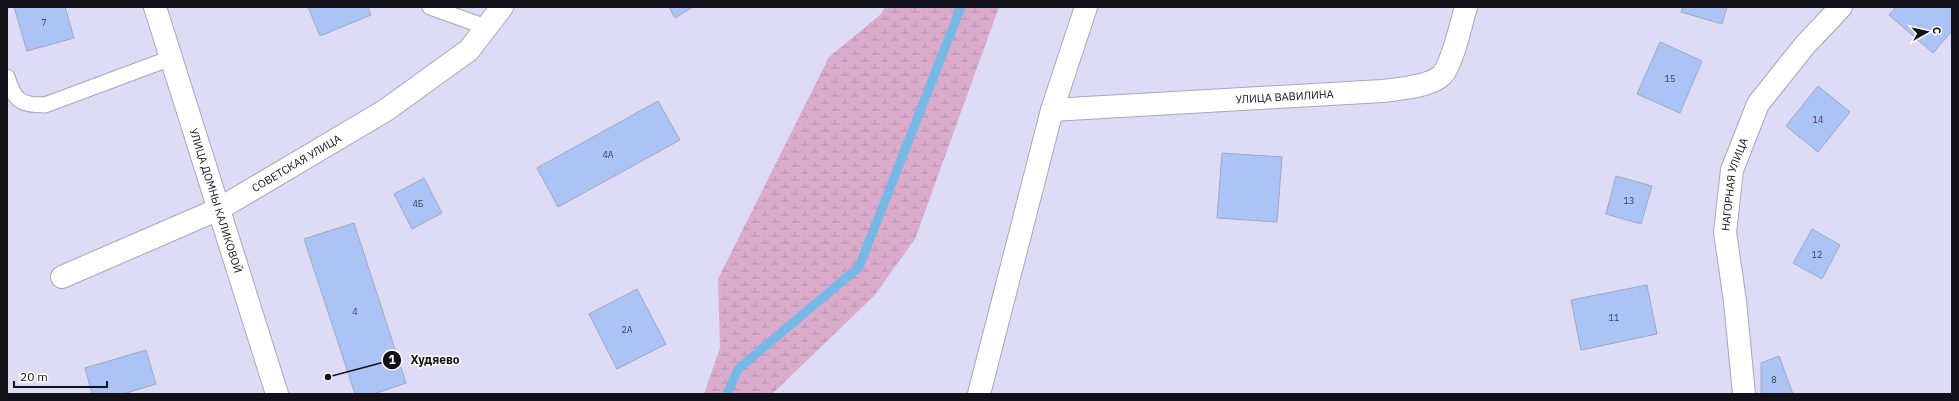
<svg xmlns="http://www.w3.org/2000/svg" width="1959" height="401" viewBox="0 0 1959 401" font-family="'IBM Plex Sans',sans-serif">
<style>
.wetland{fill:url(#wetland-marsh)}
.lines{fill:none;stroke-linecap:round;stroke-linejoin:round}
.stream{stroke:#77b9e6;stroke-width:9}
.building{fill:#abc4f5;stroke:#9da9c0}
.lane-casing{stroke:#a7a6bf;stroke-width:17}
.street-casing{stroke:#a7a6bf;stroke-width:24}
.secondary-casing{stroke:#a7a6bf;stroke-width:24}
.lane{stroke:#fff;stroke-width:15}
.street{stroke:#fff;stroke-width:22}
.secondary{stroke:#fff;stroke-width:22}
.labels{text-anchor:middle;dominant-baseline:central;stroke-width:3;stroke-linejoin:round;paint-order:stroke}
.number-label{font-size:9px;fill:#383e51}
.street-label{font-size:11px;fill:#12111a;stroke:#fff}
.leader{fill:none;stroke:#12111a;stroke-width:1.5}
.callout-dot{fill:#12111a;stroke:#fff;stroke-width:1.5}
.mark-label{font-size:12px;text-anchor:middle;font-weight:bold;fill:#fff}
.callout-label{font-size:12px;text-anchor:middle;font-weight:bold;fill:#12111a;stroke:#fff;stroke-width:3;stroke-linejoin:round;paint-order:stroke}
</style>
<defs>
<pattern id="wetland-marsh" width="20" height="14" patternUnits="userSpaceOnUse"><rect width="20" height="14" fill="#daabcb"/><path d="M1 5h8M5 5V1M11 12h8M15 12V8" fill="none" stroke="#ba92ae"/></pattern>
</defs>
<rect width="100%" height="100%" fill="#dddbf6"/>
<!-- wetland -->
<polygon class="wetland" points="885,7 999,7 915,239 874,296 772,394 704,394 720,348 718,279 829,57 881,14"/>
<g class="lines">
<!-- stream -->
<polyline class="stream" points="727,394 738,369 859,267 961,7"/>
</g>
<!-- building -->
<g class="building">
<polygon points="14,7 65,7 74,38 27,51"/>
<polygon points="308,7 368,7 371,15 320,36"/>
<polygon points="669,7 693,7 675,18"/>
<polygon points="1683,7 1727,7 1722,24 1681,12"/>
<polygon points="1896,7 1952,7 1952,31 1933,53 1889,15"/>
<polygon points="1660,42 1702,61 1680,113 1637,94"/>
<polygon points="1818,86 1850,112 1818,152 1786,126"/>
<polygon points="658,101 680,140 558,207 537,168"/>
<polygon points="1222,153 1282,157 1277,222 1217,218"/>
<polygon points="1616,176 1652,186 1641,224 1606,214"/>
<polygon points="424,178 442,213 412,229 394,194"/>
<polygon points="354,223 406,383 374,394 355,394 304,239"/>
<polygon points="1812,229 1840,245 1822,279 1793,263"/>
<polygon points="1647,285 1657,334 1581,350 1571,300"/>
<polygon points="637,289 666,344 617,369 589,314"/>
<polygon points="146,350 156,384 123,394 92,394 85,368"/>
<polygon points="1779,356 1793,394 1761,394 1761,363"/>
</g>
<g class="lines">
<!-- lane casing -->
<g class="lane-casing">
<g id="lane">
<polyline points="430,7 486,27"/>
<path d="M7 77C15 101 20 105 45 105L171 58"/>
</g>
</g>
<!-- street casing -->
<g class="street-casing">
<g id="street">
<path id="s1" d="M1052 110 1382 91C1398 89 1430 87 1442 75 1453 63 1461 23 1466 7"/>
<path id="s2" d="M62 277 219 209 386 110 469 50 502 7"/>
<polyline points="979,394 1052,110 1086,7"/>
<path id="s3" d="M1744 394 1735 301 1725 232 1732 170 1758 104 1805 45 1841 7"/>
</g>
</g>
<!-- secondary casing -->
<g class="secondary-casing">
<g id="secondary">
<path id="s4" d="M155 7 277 394"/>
</g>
</g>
<!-- lane -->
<use href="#lane" class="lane"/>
<!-- street -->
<use href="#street" class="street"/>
<!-- secondary -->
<use href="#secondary" class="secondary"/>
</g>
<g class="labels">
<!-- number labels -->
<g class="number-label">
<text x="44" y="22">7</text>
<text x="1670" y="78">15</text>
<text x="1818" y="119">14</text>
<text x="608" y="154">4А</text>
<text x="1629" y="200">13</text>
<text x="418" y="203">4Б</text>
<text x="1817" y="254">12</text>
<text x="355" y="311">4</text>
<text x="1614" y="317">11</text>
<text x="627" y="329">2А</text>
<text x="1774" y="379">8</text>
</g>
<!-- street labels -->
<g class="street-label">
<text stroke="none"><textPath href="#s1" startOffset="233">УЛИЦА ВАВИЛИНА</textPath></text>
<text stroke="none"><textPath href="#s2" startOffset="261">СОВЕТСКАЯ УЛИЦА</textPath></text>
<text stroke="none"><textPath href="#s3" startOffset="212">НАГОРНАЯ УЛИЦА</textPath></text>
<text stroke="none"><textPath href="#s4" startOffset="203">УЛИЦА ДОМНЫ КАЛИКОВОЙ</textPath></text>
</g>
</g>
<!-- callouts -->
<path class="leader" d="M328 377L392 360"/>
<g class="callout-dot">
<circle cx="328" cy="377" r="4"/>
<circle cx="392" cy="360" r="10"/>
</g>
<g class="mark-label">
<text x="392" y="364">1</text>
</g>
<g class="callout-label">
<text x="435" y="364">Худяево</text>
</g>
<!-- border -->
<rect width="1959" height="401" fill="none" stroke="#12111a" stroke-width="16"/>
<!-- north arrow -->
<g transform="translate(1927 32) rotate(82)" stroke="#ffffff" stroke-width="3" paint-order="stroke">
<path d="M0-3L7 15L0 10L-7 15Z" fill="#12111a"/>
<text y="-6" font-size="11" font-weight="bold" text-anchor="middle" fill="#12111a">С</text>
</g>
<!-- scale -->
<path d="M14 381v6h93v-6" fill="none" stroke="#12111a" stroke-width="2"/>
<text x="20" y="381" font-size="12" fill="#12111a" stroke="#ffffff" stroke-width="3" paint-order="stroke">20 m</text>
</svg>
